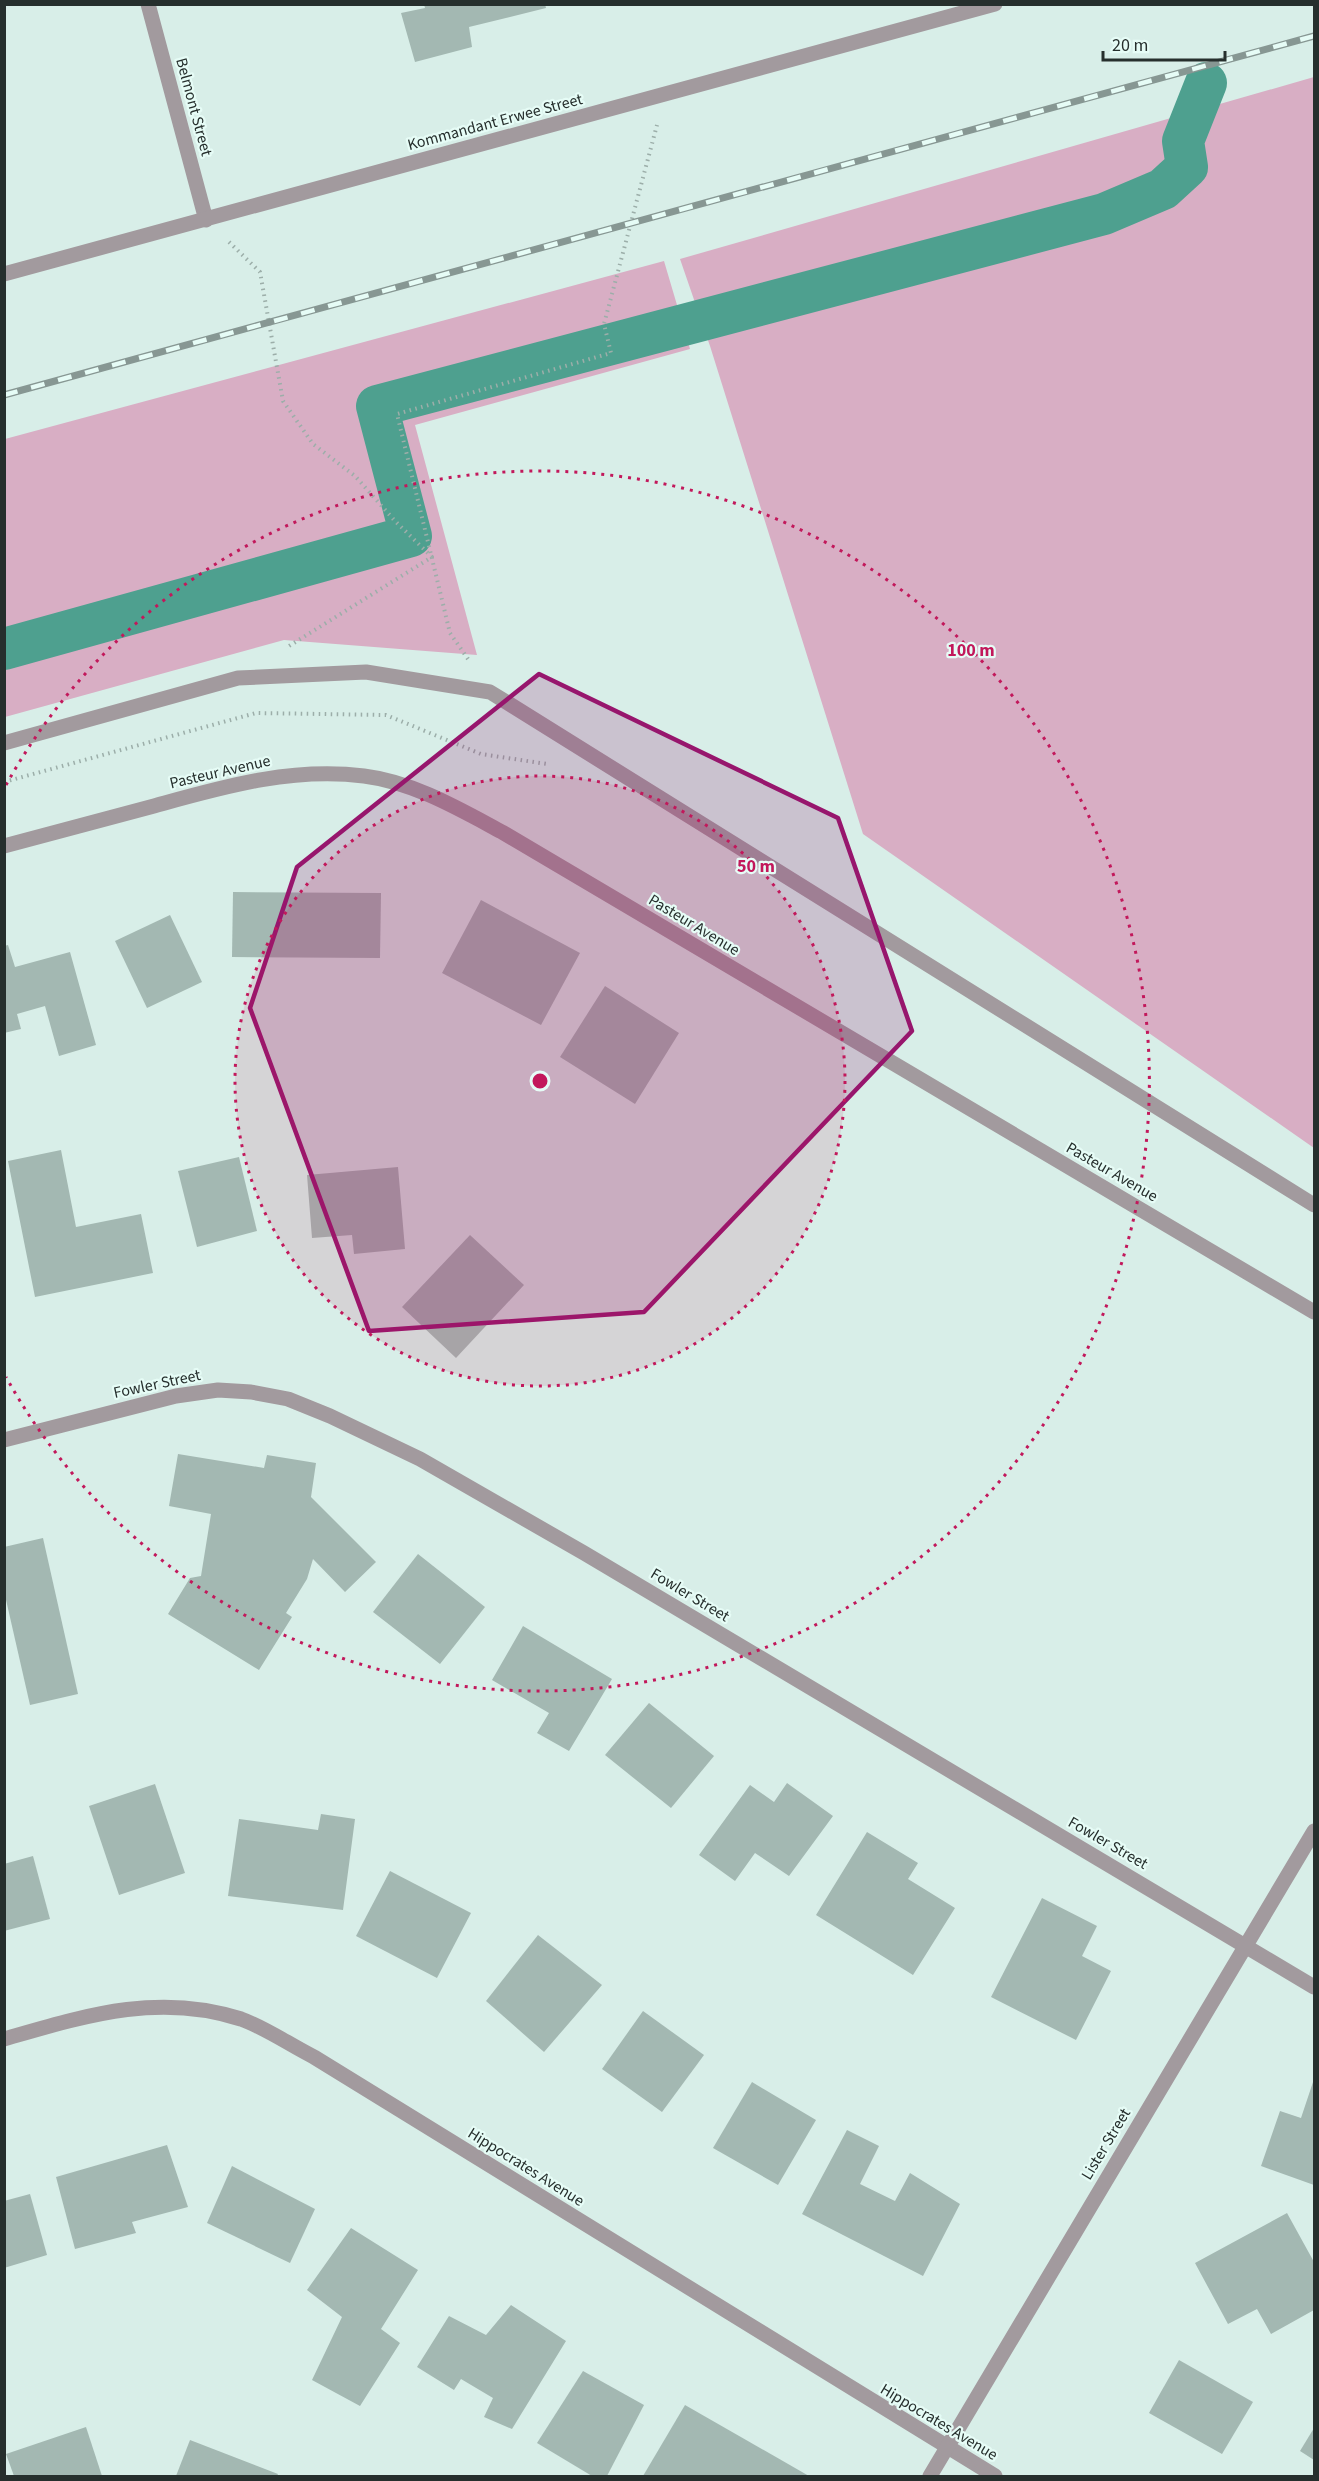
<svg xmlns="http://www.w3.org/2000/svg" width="1319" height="2481" viewBox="0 0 1319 2481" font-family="'Source Sans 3',sans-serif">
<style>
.green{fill:#d8aec4}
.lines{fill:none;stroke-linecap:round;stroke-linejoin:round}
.canal{stroke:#4ea08f;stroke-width:42}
.building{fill:#a3b8b2}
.path{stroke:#9caea9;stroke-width:4;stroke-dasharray:1.5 4.5;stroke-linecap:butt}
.minor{stroke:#a29a9e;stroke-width:15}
.rail-casing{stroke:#879793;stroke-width:7}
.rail{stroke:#e6fcf6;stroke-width:4.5;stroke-dasharray:14;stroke-linecap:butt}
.marked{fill:#97166d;fill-opacity:0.2;stroke:#97166d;stroke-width:4.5;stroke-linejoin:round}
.ring{fill:none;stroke:#c2185b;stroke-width:3;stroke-dasharray:3 6}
.labels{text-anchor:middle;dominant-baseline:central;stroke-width:4.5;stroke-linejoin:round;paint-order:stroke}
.street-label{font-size:16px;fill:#262f2d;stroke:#e6fcf6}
.centre{fill:#c2185b;stroke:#e6fcf6;stroke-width:3}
.ring-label{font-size:18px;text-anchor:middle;font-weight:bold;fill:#c2185b;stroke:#e6fcf6;stroke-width:4.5;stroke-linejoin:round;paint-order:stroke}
</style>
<rect width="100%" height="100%" fill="#d8eee8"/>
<!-- green -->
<g class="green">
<polygon points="1314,77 1314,1148 863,834 710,346 680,259"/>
<polygon points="664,261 690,349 415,425 477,655 284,640 5,717 5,439"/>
</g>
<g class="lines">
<!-- canal -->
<polyline class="canal" points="4,649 411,536 377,406 1104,214 1163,189 1187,167 1183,141 1206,83"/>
</g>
<!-- building -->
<g class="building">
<polygon points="424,4 545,4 546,8 469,27 472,47 415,62 401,13 425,8"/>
<polygon points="233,892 381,893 380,958 232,957"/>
<polygon points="481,900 580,953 541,1025 442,973"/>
<polygon points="170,915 202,982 147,1008 115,941"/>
<polygon points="8,945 15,967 70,952 96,1045 59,1056 45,1006 17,1014 21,1029 4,1033 4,946"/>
<polygon points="605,986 679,1033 635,1104 560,1057"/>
<polygon points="61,1150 76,1227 141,1214 153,1273 35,1297 8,1161"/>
<polygon points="239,1157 257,1231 197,1247 178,1171"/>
<polygon points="398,1167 405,1249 354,1254 352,1235 312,1238 307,1175"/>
<polygon points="470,1235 524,1285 456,1358 402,1307"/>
<polygon points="178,1454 264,1468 267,1455 316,1463 311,1497 376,1562 345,1592 313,1559 307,1579 286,1613 292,1617 259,1670 168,1614 190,1578 201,1576 211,1514 169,1506"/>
<polygon points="43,1538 78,1694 30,1705 4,1591 4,1547"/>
<polygon points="418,1554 485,1607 440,1664 373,1612"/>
<polygon points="523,1626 612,1679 569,1751 537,1733 549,1713 492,1680"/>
<polygon points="649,1703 714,1756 671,1808 605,1755"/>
<polygon points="787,1783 833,1816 789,1876 755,1853 735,1881 699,1855 750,1785 774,1802"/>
<polygon points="155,1784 185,1873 119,1895 89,1806"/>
<polygon points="321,1814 355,1819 343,1910 228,1896 239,1819 318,1830"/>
<polygon points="867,1832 918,1863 908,1879 955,1908 913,1975 816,1915"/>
<polygon points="33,1856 50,1919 4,1931 4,1864"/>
<polygon points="390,1871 471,1913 437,1978 356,1936"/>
<polygon points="1042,1898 1097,1926 1082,1956 1111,1971 1076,2040 991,1997"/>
<polygon points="538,1935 602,1985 544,2052 486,2001"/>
<polygon points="643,2011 704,2055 662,2112 602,2069"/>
<polygon points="1314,2079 1314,2185 1261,2166 1280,2111 1301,2118"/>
<polygon points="752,2082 816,2120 778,2185 713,2148"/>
<polygon points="847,2130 879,2146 860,2184 895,2201 910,2173 960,2204 923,2276 802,2214"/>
<polygon points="167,2145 188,2207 132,2222 136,2233 75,2249 56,2177"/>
<polygon points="232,2166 315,2209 290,2263 207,2223"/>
<polygon points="30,2194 47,2255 4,2268 4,2201"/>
<polygon points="1287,2213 1314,2262 1314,2310 1271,2334 1257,2309 1228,2324 1195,2263"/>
<polygon points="351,2228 418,2270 381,2329 400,2343 360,2406 312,2380 342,2317 307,2290"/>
<polygon points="511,2305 566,2341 512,2429 484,2417 493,2398 461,2379 454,2390 417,2367 449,2316 486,2335"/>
<polygon points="1179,2360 1253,2402 1222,2454 1149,2413"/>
<polygon points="583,2371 644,2405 607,2476 592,2476 537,2443"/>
<polygon points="685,2405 809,2476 643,2476"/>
<polygon points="86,2427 102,2476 14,2476 6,2454"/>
<polygon points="1314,2428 1314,2460 1300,2451"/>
<polygon points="190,2440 278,2474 277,2476 176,2476"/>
</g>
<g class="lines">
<!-- path -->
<g class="path">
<polyline points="229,242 260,272 283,401 313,444 355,476 395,521 432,557 289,646"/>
<polyline points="468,659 450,633 397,414 611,353 604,324 657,125"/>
<polyline points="4,782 256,713 386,715 481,754 547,764"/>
</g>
<!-- minor -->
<g class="minor">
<polyline points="148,4 206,220"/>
<polyline points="4,274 995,4"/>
<polyline points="4,743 238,678 366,672 490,692 1314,1205"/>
<path d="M4 846C54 833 104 819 154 806 223 787 290 767 364 776 413 782 459 809 502 832L1314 1312"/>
<polyline points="4,1440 176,1396 218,1390 251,1392 288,1399 330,1416 420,1459 584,1553 1314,1987"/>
<path d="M4 2039C84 2016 158 1992 241 2019 266 2028 290 2045 314 2057L995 2476"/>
<polyline points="930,2476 1314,1831"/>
</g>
<!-- rail casing -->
<g class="rail-casing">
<polyline id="rail" points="4,395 1314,36"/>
</g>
<!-- rail -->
<use href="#rail" class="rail"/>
</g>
<!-- marked area -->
<path class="marked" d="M539 674 838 818 912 1031 644 1312 369 1331 250 1008 297 867Z"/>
<!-- distance rings -->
<circle cx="540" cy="1081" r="305" fill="#c2185b" fill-opacity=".12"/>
<g class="ring">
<circle cx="540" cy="1081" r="305"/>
<path d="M6 785A610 610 0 1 1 6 1377"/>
</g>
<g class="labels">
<!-- street labels -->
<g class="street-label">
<text transform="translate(194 107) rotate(75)">Belmont Street</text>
<text transform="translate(495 122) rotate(-15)">Kommandant Erwee Street</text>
<text transform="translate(220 772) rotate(-13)">Pasteur Avenue</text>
<text transform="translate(694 925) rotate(31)">Pasteur Avenue</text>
<text transform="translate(1112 1172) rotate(30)">Pasteur Avenue</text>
<text transform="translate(157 1384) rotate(-12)">Fowler Street</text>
<text transform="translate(690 1595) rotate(31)">Fowler Street</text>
<text transform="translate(1108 1843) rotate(30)">Fowler Street</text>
<text transform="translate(1106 2144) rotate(-59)">Lister Street</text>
<text transform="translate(526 2167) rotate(32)">Hippocrates Avenue</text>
<text transform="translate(939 2422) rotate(31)">Hippocrates Avenue</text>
</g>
</g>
<circle cx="540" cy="1081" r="9" class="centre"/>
<g class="ring-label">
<text x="971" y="656">100 m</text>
<text x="756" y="872">50 m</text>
</g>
<!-- border -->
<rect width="1319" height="2481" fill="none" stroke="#262f2d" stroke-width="12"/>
<!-- scale -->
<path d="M1103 51v9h122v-9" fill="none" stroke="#262f2d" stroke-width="3"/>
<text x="1112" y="51" font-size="18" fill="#262f2d" stroke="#e6fcf6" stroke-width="4.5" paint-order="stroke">20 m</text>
</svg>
